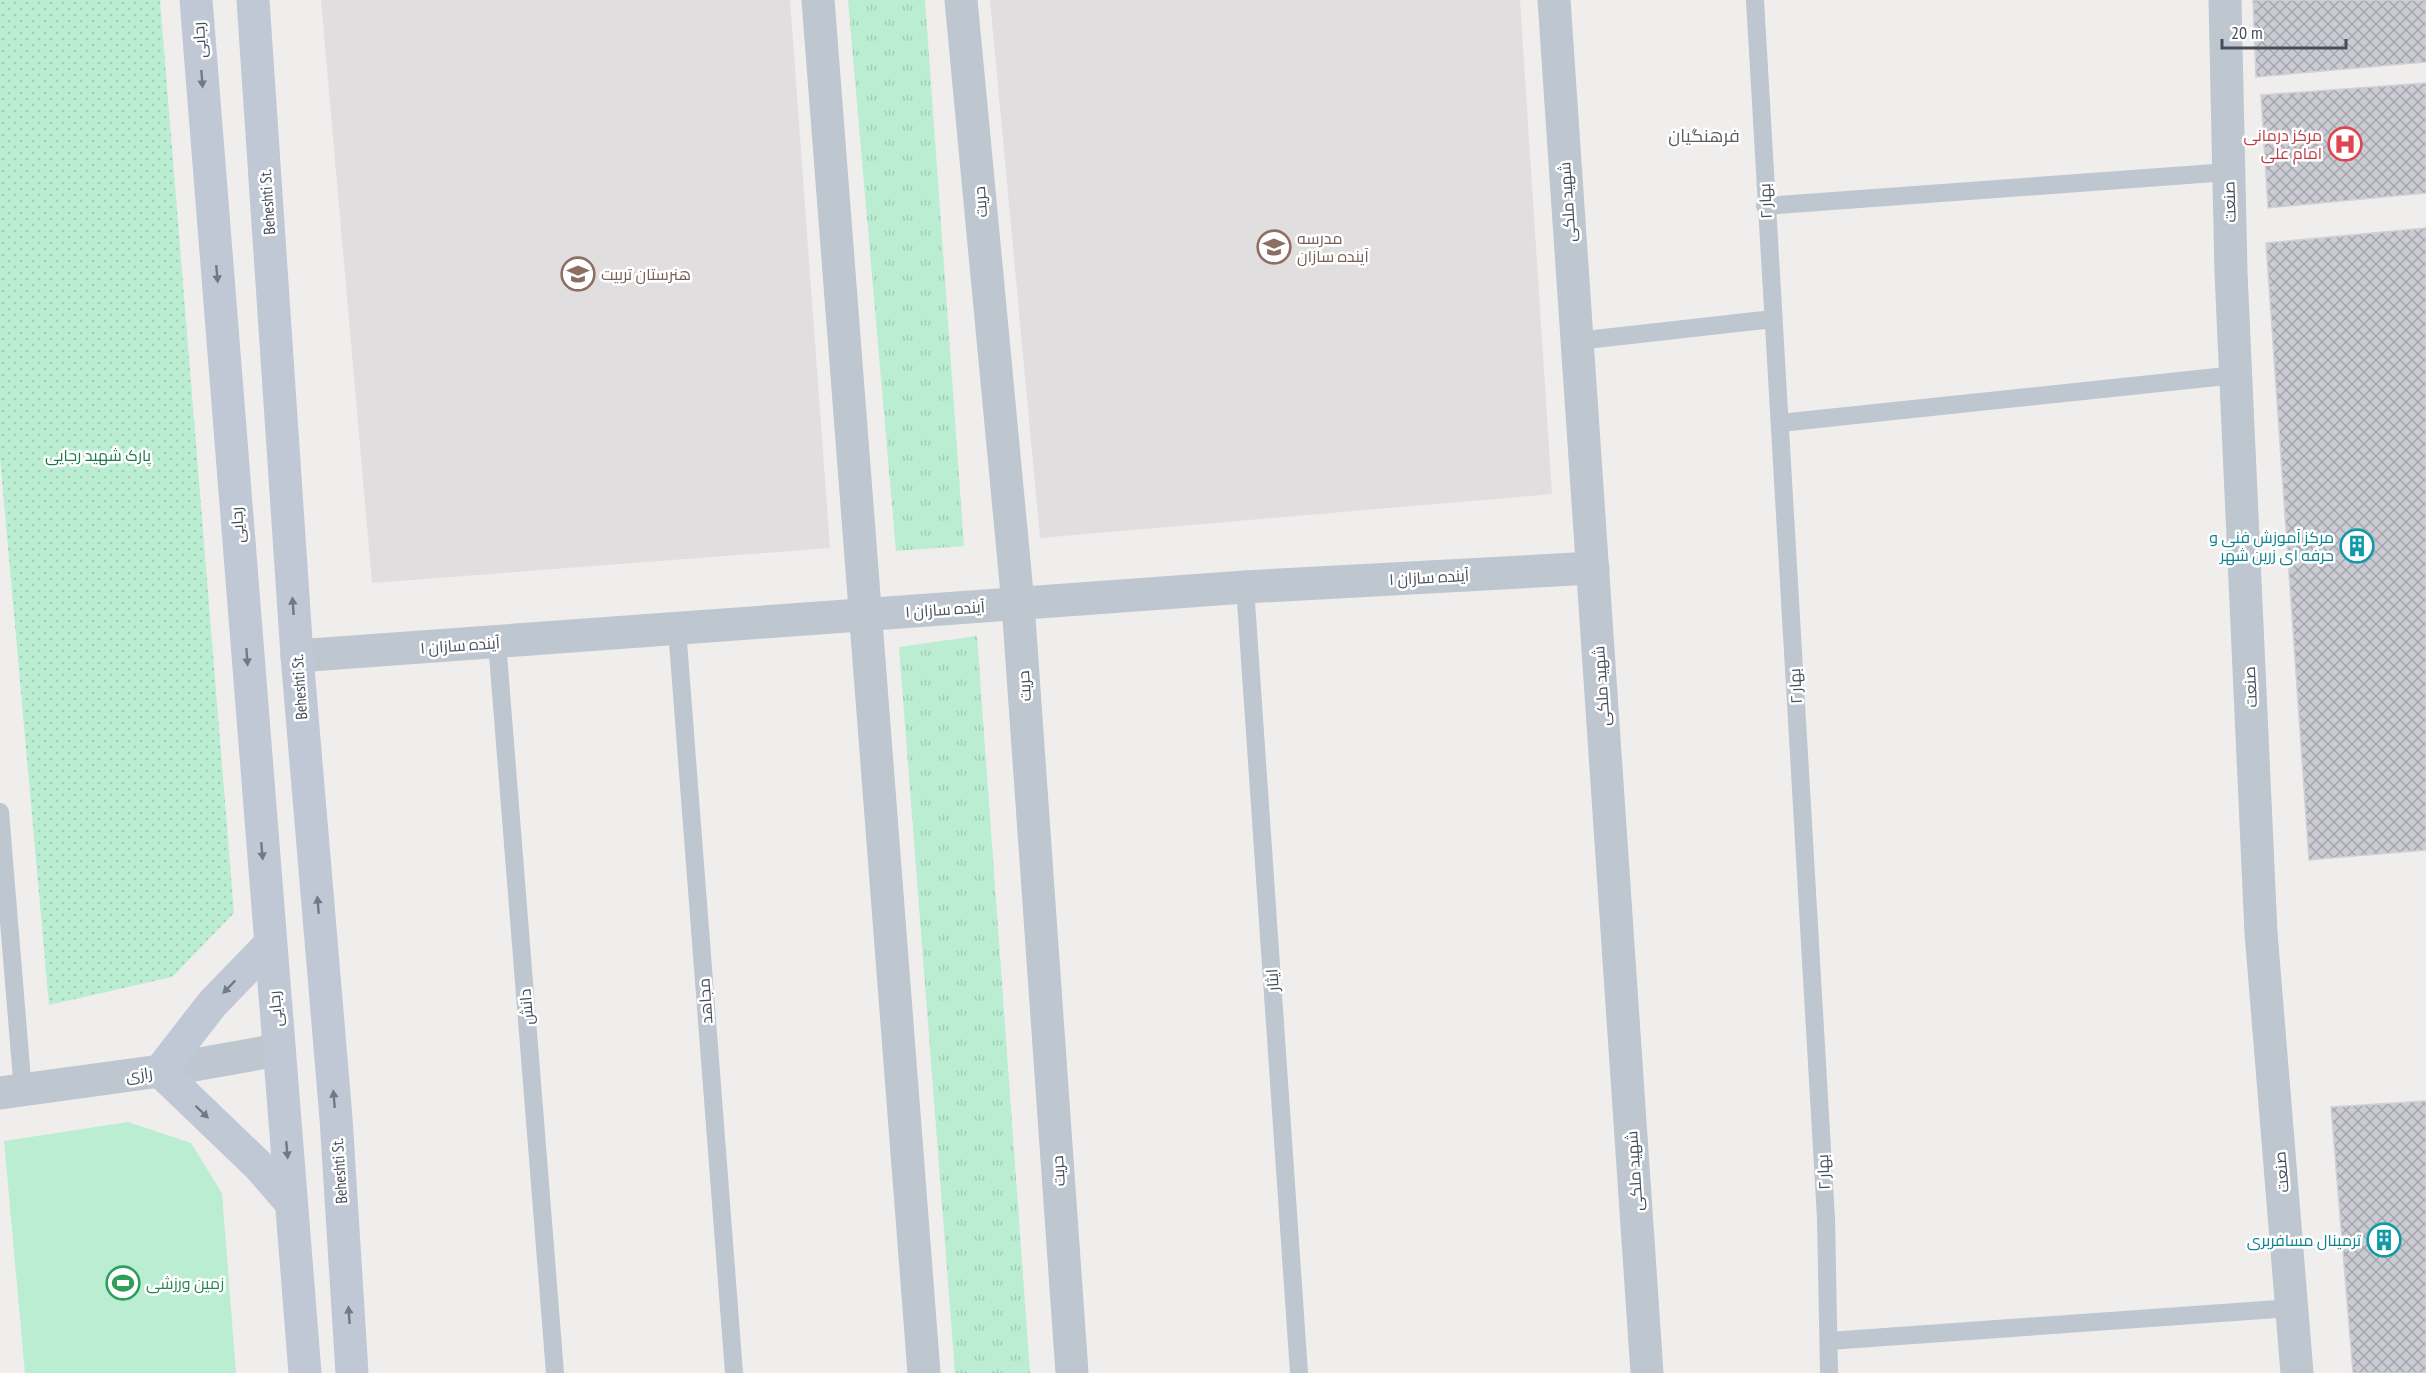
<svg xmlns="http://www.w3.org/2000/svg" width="2426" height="1373" viewBox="0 0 2426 1373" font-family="'PT Sans Narrow',Cairo,sans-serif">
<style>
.education{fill:#e1dedf}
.grass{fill:url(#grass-tufts)}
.park{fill:url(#park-dots)}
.garden{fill:#bbedd3}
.building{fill:url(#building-cross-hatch);stroke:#d1d2d8;stroke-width:1.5}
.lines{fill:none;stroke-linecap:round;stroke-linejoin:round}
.service{stroke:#bec6cf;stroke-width:18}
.minor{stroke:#bec6cf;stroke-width:33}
.tertiary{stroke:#bec6cf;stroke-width:33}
.secondary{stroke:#c0c8d6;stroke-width:33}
.oneway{fill:#717985}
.labels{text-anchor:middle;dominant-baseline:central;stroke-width:5;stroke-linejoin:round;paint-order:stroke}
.street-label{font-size:16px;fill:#464e5a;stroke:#fff}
.health-label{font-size:16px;fill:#be3a42;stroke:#fff;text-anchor:end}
.education-label{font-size:16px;fill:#785e54;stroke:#fff;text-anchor:start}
.park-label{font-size:16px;fill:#197952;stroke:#fff}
.culture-label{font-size:16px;fill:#0d838f;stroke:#fff;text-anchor:end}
.leisure-label{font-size:16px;fill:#27864d;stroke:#fff;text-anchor:start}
.neighbourhood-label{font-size:18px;fill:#5a5d62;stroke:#fff}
</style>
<defs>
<pattern id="grass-tufts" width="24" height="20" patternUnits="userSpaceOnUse" patternTransform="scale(1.5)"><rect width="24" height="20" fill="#bbedd3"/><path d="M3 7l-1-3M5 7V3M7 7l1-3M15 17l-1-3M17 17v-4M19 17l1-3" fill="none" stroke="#a2cdb7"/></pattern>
<pattern id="park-dots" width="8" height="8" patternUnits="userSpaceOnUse" patternTransform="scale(1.5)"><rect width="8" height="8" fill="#bbedd3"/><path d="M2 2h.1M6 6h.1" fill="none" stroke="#a2cdb7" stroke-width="1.8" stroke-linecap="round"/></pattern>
<pattern id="building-cross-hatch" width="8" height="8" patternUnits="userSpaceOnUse" patternTransform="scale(1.5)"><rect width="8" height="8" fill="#cacbd3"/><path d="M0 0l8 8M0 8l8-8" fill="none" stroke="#a6a7ae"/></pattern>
</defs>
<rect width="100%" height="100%" fill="#f0eded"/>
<!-- education -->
<g class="education">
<polygon points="321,0 790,0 830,548 372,583"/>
<polygon points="990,0 1520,0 1552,494 1040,538"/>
</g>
<!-- grass -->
<g class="grass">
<polygon points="848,0 925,0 964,546 896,551"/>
<polygon points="977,636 1030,1373 955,1373 899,647"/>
</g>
<!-- park -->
<polygon class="park" points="0,0 160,0 234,913 172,977 49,1005 0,458"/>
<!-- garden -->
<polygon class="garden" points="128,1122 191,1143 222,1193 236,1373 25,1373 4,1141"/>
<!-- building -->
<g class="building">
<polygon points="2253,0 2426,0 2426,62 2256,77"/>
<polygon points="2426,83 2426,193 2268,208 2261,95"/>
<polygon points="2426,228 2426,850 2309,860 2266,243"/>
<polygon points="2426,1101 2426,1373 2353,1373 2331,1107"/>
</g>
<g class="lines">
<!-- service -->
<g class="service">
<polyline points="1755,0 1826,1218 1829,1373"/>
<polyline points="1765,206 2228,172"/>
<polyline points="1577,341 1773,319"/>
<polyline points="1780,423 2236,375"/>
<polyline points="1245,587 1299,1373"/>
<polyline points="677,629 734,1373"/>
<polyline points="497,642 555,1373"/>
<polyline points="0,812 23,1092"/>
<polyline points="1829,1341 2292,1308"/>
</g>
<!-- minor -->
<g class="minor">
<polyline points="818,0 924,1373"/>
<polyline points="961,0 1018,604 1072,1373"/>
<polyline points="1554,0 1647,1373"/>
<polyline points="297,656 1245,587 1593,568"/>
<polyline points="0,1093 160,1071 278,1050"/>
</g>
<!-- tertiary -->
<polyline class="tertiary" points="2225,0 2231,273 2261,933 2297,1373"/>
<!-- secondary -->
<g class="secondary">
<polyline points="196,0 305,1373"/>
<polyline points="253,0 297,656 336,1118 352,1373"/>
<polyline points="269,945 212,1004 160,1071 258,1165 291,1203"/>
</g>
</g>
<!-- one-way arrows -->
<defs><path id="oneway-solid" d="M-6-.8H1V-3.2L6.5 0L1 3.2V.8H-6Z" transform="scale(1.5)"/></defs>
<g class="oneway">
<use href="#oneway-solid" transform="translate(202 79) rotate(86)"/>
<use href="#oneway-solid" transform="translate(217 274) rotate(85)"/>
<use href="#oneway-solid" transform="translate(293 606) rotate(-94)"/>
<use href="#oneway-solid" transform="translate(247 657) rotate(86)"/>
<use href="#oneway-solid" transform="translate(262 851) rotate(85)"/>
<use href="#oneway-solid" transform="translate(318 905) rotate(-95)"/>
<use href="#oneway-solid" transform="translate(229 987) rotate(134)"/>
<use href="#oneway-solid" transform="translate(334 1099) rotate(-95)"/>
<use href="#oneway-solid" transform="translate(202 1112) rotate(44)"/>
<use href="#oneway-solid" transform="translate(287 1150) rotate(85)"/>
<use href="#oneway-solid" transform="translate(349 1315) rotate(-94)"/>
</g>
<!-- icons -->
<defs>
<g id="hospital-ring" transform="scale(1.725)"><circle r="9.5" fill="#fff" stroke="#e0444e" stroke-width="1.5"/><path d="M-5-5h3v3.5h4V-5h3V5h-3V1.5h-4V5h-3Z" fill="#e0444e"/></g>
<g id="school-ring" transform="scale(1.725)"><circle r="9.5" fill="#fff" stroke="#8d6e63" stroke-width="1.5"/><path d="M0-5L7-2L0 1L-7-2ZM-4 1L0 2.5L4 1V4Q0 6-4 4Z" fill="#8d6e63"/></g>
<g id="building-ring" transform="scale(1.725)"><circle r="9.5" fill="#fff" stroke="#0f9aa8" stroke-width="1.5"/><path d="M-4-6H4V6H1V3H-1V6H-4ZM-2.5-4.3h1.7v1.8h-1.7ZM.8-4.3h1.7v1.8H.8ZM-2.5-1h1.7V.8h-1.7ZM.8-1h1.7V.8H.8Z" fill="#0f9aa8"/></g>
<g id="stadium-ring" transform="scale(1.725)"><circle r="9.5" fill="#fff" stroke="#2e9e5b" stroke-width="1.5"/><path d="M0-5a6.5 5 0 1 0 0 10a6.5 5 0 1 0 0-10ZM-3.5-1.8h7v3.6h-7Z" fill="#2e9e5b"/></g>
</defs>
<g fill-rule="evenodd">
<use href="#hospital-ring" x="2345" y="144"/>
<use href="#school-ring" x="1274" y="247"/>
<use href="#school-ring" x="578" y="274"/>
<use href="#building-ring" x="2357" y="546"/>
<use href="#building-ring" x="2384" y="1240"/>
<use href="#stadium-ring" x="123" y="1283"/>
</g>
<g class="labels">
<!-- street labels -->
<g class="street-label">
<text transform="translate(199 40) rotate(-94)">رجایی</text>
<text transform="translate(1765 201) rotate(-93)">بهار ۲</text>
<text transform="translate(267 202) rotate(-94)">Beheshti St.</text>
<text transform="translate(980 202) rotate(-95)">حریت</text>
<text transform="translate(1567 202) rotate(-94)">شهید ملکی</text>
<text transform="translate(2229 202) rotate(-92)">صنعت</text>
<text transform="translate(237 525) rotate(-94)">رجایی</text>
<text transform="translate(1429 577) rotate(-3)">آینده سازان ۱</text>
<text transform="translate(945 609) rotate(-4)">آینده سازان ۱</text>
<text transform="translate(460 645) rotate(-4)">آینده سازان ۱</text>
<text transform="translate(1024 686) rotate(-94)">حریت</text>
<text transform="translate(1601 686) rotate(-94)">شهید ملکی</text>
<text transform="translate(1795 686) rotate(-93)">بهار ۲</text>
<text transform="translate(299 687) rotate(-94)">Beheshti St.</text>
<text transform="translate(2250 687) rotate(-93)">صنعت</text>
<text transform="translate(1272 980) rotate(-94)">ایثار</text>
<text transform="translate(705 1001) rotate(-94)">مجاهد</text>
<text transform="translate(526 1007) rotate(-95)">دانش</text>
<text transform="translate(275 1009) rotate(-95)">رجایی</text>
<text transform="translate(139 1074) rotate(-8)">رازی</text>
<text transform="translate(339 1171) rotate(-94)">Beheshti St.</text>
<text transform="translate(1058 1171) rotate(-94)">حریت</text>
<text transform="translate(1634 1171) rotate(-94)">شهید ملکی</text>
<text transform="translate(1823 1172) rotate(-93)">بهار ۲</text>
<text transform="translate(2281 1172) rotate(-95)">صنعت</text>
</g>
<!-- health labels -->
<g class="health-label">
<text x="2322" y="135">مرکز درمانی<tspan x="2322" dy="18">امام علی</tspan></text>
</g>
<!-- education labels -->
<g class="education-label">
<text x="1297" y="238">مدرسه<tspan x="1297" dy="18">آینده سازان</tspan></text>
<text x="601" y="274">هنرستان تربیت</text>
</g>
<!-- park labels -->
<g class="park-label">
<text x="98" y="455">پارک شهید رجایی</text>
</g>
<!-- culture labels -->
<g class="culture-label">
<text x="2334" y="537">مرکز آموزش فنی و<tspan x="2334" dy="18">حرفه ای زرین شهر</tspan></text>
<text x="2361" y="1240">ترمینال مسافربری</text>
</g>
<!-- leisure labels -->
<g class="leisure-label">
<text x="146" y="1283">زمین ورزشی</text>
</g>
<!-- neighbourhood labels -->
<g class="neighbourhood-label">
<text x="1704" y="135">فرهنگیان</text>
</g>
</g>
<!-- scale -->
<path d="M2222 39v9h124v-9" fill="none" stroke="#464e5a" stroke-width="3"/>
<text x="2231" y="39" font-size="18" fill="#464e5a" stroke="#ffffff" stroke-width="4.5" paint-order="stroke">20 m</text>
</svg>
